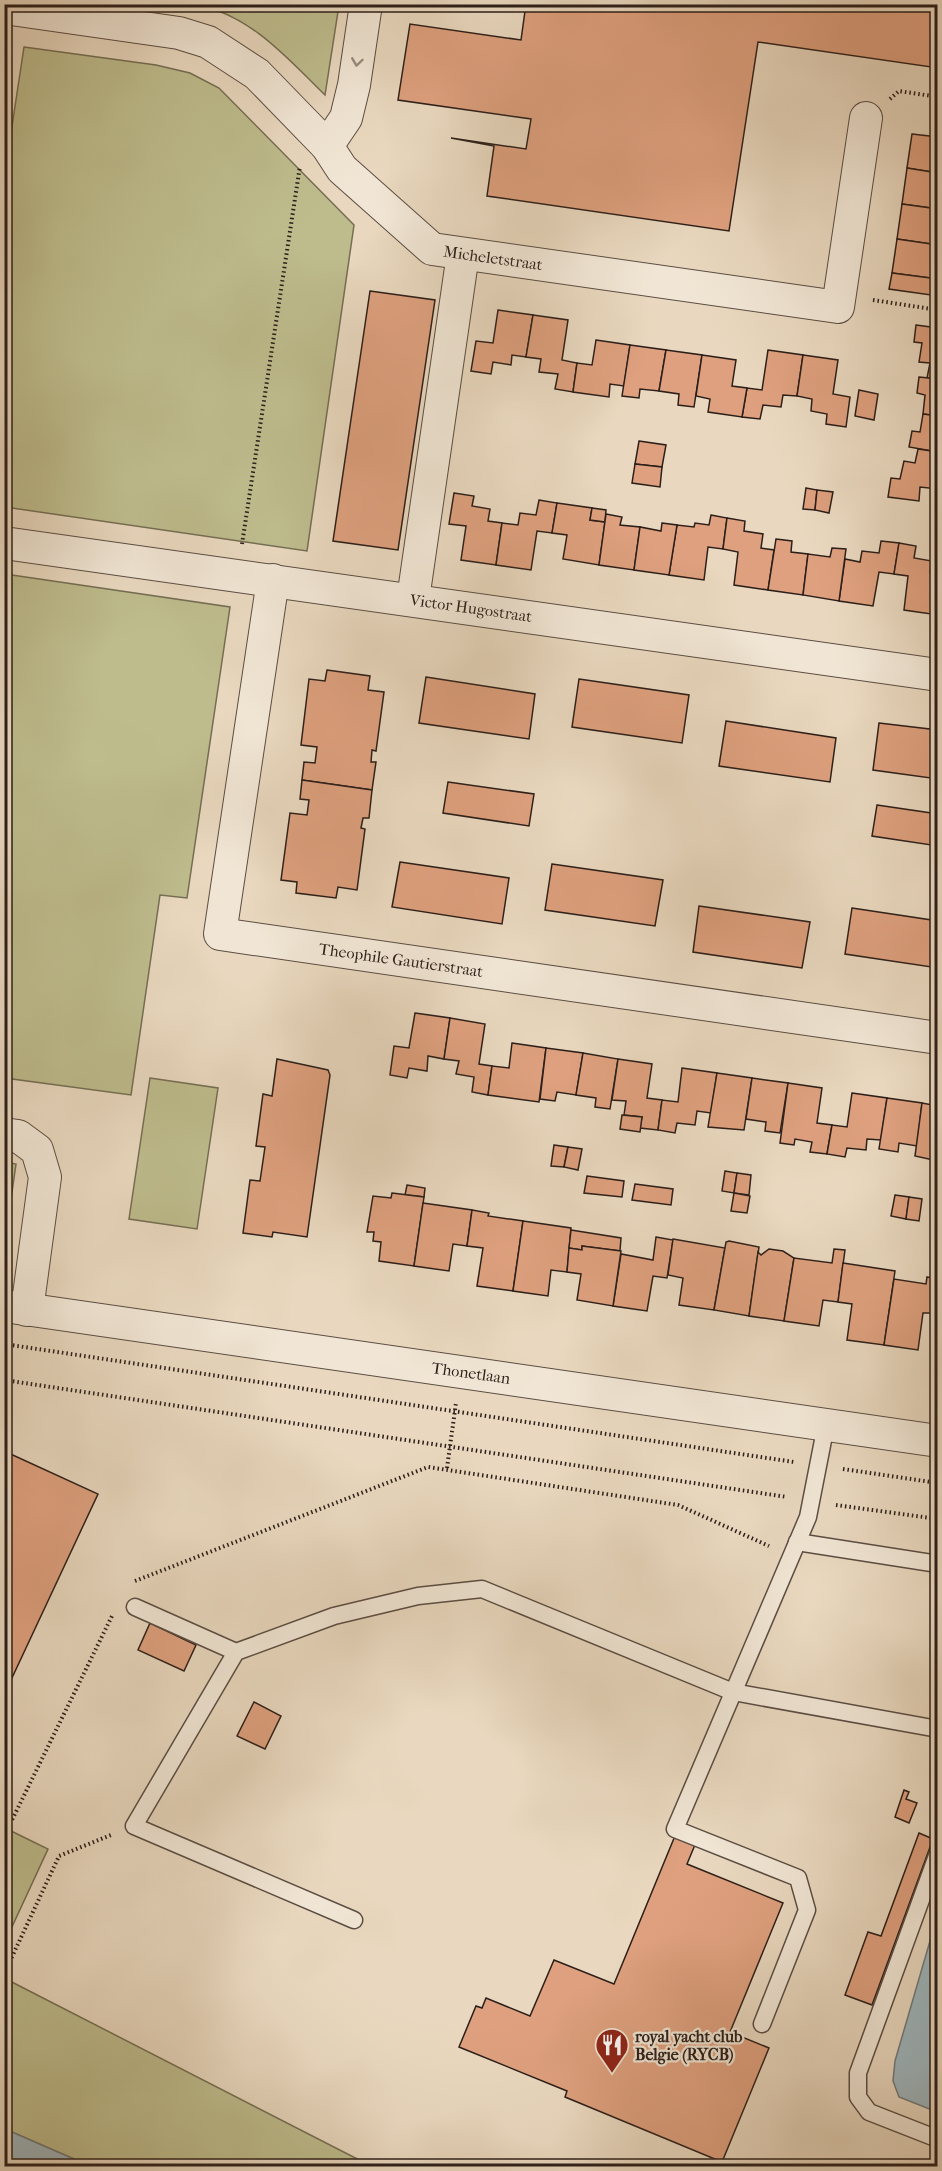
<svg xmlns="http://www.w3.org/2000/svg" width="942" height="2171" viewBox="0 0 942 2171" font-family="'IM FELL French Canon',serif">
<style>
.green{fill:#bebc8d;stroke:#756e54;stroke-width:1.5}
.water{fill:#9eb6be;stroke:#707a7c;stroke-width:1.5}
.building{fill:#dea07e;stroke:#2c1f1a;stroke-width:1.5}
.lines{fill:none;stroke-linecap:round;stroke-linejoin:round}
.lane-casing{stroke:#5b4d43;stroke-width:19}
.street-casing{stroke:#5b4d43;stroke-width:34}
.path{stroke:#2c1f1a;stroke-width:4;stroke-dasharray:1.5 3;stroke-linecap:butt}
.lane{stroke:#f1e6d5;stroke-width:16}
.street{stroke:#f1e6d5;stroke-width:32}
.oneway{stroke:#988c81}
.labels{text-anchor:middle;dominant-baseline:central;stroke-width:4.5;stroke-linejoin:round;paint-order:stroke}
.street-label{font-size:16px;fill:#2c1f1a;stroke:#f1e6d5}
.poi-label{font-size:16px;font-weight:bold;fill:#2c1f1a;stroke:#f1e6d5;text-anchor:start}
</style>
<rect width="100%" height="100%" fill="#e9d8bf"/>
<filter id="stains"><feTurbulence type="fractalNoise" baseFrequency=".00333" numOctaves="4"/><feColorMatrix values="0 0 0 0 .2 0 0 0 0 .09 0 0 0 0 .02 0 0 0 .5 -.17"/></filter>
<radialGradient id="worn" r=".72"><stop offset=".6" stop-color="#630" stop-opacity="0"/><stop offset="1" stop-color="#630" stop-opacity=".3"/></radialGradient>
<!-- green -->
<g class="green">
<path d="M197 5H339L325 95C288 59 251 15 197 5Z"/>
<polygon points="24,47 156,65 190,73 219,88 354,225 307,551 5,507 4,179"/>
<polygon points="5,574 230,607 187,898 160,895 131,1095 5,1078"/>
<polygon points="150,1078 218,1088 197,1229 129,1219"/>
<polygon points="5,1162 16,1164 6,1234 4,1234"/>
<polygon points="5,1828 48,1849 5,1942"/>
<polygon points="4,1978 371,2166 90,2166 5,2129"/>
</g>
<!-- water -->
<g class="water">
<polygon points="937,1917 938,2112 937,2112 899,2097 893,2081 895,2061"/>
<polygon points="4,2129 5,2129 90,2166 5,2166"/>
</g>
<!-- building -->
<g class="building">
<polygon points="526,4 938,4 938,68 758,42 729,231 487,196 494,146 451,138 526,149 531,119 398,100 410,24 521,40"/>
<polygon points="912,134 938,137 938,173 907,168"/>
<polygon points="907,168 938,173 938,209 902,204"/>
<polygon points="902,204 938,209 938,245 897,239"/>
<polygon points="897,239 938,245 938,279 892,273"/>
<polygon points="892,273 938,279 938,296 889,289"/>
<polygon points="370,291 435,300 398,550 333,541"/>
<polygon points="498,310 533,315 526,357 512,355 511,365 493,362 491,374 471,371 476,341 493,343"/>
<polygon points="533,315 568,320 562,360 577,363 573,392 555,389 558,374 539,372 541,359 526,357"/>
<polygon points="916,325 938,328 938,379 927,378 930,363 919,362 922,343 914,342"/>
<polygon points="596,340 630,345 624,386 610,384 609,397 573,392 577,363 592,365"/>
<polygon points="630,345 666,350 659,391 640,389 639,398 622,396"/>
<polygon points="666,350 702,355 694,407 678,405 679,394 659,391"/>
<polygon points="768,350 803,355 797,396 783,395 781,407 763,405 760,419 742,417 747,388 762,390"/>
<polygon points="702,355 736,360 732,386 747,388 742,417 708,412 710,399 696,396"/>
<polygon points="803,355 838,360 833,394 850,397 846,427 826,424 827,414 811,411 812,399 797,396"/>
<polygon points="919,377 938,379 938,416 923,414 925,395 917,393"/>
<polygon points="859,390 878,394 874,420 855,416"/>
<polygon points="923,414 938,416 938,452 909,447 912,431 920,432"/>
<polygon points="639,441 666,445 662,467 635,464"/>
<polygon points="918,449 938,452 938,489 920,487 919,501 888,497 891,478 900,479 904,461 915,463"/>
<polygon points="635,464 662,467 660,487 632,483"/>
<polygon points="806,488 817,490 815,510 803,509"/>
<polygon points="817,490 833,492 829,513 815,510"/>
<polygon points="454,493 474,496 472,506 490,509 488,521 502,523 496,565 461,560 466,526 449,524"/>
<polygon points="539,500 557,503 552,533 537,531 531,570 496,565 502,523 518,525 520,513 536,515"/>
<polygon points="557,503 592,508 590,520 605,522 599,565 563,559 567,535 552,533"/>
<polygon points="592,508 606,510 605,522 590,520"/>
<polygon points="606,514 622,517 620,525 640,527 634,570 599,565"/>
<polygon points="711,515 727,518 723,549 708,547 704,580 669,575 677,525 694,527 695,523 709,525"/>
<polygon points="727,518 745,521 744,531 763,534 761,548 774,550 768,590 734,585 738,552 723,549"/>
<polygon points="662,523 677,525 669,575 634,570 640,527 661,531"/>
<polygon points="776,539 792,541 791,552 808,554 803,595 768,590"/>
<polygon points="881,541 899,543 894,574 879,572 873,606 839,601 845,559 860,562 862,551 879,553"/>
<polygon points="899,543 916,546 914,558 932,561 930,572 938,573 938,615 904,610 908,576 894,574"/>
<polygon points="832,548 846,549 839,601 803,595 808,554 830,557"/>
<polygon points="327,670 370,676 368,690 384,692 376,751 372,750 371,762 376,762 372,790 302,780 304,762 315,763 317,747 301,745 309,679 325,681"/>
<polygon points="426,677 535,694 529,739 419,723"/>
<polygon points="579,679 689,695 682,743 572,727"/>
<polygon points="726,721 836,738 830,782 719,766"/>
<polygon points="879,723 938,730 938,779 873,770"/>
<polygon points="302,780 372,790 369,818 363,818 361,828 365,829 357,890 338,887 336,898 296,893 297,882 281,880 290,813 307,815 309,800 300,799"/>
<polygon points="448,782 534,794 529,826 443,813"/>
<polygon points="877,805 938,814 938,846 872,836"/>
<polygon points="400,862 509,878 502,924 392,907"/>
<polygon points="552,864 663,880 655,926 545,910"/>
<polygon points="699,906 810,922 802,968 693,952"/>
<polygon points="852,908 938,921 938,968 845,954"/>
<polygon points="415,1013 450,1018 444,1059 428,1056 427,1071 409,1068 407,1078 390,1075 394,1046 409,1048"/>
<polygon points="450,1018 485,1024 479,1064 492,1066 488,1095 472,1092 474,1077 456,1074 459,1061 444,1059"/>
<polygon points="512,1043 546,1048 539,1102 488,1095 492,1066 509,1068"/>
<polygon points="546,1048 583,1053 576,1095 557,1092 555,1101 540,1099"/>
<polygon points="583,1053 618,1059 610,1109 595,1107 596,1098 576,1095"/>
<polygon points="277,1059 328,1070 330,1075 307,1237 273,1232 272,1237 243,1233 250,1180 260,1181 265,1147 256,1146 263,1094 272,1096"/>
<polygon points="618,1059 652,1064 647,1098 662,1100 658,1130 640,1128 642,1117 624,1115 626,1101 612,1100"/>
<polygon points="682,1068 717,1073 711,1113 697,1111 695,1125 677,1123 675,1133 658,1130 662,1100 678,1102"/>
<polygon points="717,1073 752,1078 744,1130 708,1127"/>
<polygon points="752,1078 788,1083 780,1133 765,1131 766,1122 746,1119"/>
<polygon points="788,1083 822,1088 817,1123 832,1125 827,1154 810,1152 812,1142 795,1139 794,1145 780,1143"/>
<polygon points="852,1093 887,1098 881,1140 867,1139 866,1150 847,1148 845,1157 827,1154 832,1125 847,1127"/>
<polygon points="887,1098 922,1103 917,1146 899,1143 898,1152 879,1149"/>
<polygon points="922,1103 938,1106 938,1161 915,1156"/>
<polygon points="622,1115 642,1117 640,1132 620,1129"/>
<polygon points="554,1145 568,1147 564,1167 551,1166"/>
<polygon points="568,1147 582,1149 578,1170 564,1167"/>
<polygon points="725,1171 737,1173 734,1193 722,1191"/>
<polygon points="737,1173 751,1175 749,1195 734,1193"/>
<polygon points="587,1176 624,1181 622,1197 584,1193"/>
<polygon points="635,1184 673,1189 671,1205 632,1200"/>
<polygon points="407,1185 425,1188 424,1197 405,1195"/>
<polygon points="392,1193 424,1197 414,1266 379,1261 381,1242 373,1241 374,1232 367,1232 373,1196 391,1198"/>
<polygon points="734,1193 750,1196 747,1213 731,1211"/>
<polygon points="895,1195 909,1197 906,1219 891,1216"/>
<polygon points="909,1197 922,1199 919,1221 906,1219"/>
<polygon points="423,1203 472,1210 467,1246 453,1244 449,1271 414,1266"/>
<polygon points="472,1210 489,1213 488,1216 523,1221 513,1291 477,1286 483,1248 467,1246"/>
<polygon points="523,1221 571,1228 567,1272 551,1270 548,1296 513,1291"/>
<polygon points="571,1230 621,1238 620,1251 582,1246 582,1250 569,1248"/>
<polygon points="656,1237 673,1240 667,1278 653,1276 647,1311 613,1306 621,1254 653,1260"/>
<polygon points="673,1239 725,1248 714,1310 679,1305 683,1278 668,1275"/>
<polygon points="729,1241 759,1247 749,1316 714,1310 726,1242"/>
<polygon points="582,1246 621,1251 613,1306 577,1300 581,1274 567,1272 569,1248 582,1250"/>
<polygon points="769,1249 783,1251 794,1258 784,1321 749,1316 758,1252 761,1255"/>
<polygon points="834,1249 845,1250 838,1302 823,1300 819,1326 784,1321 794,1258 832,1263"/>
<polygon points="843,1263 895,1271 884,1345 847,1340 852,1304 838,1302"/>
<polygon points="927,1277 938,1279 938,1313 923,1313 918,1350 884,1345 894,1279 926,1284"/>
<polygon points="4,1451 98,1494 4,1695"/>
<polygon points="150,1623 196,1645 184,1671 138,1650"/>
<polygon points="254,1702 281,1716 265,1749 237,1736"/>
<polygon points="904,1790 909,1792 906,1799 917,1803 909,1823 895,1817"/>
<polygon points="677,1831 697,1840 687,1864 783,1903 730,2032 769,2048 722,2162 565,2097 567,2091 459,2047 476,2006 482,2008 486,1998 530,2016 554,1960 614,1984"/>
<polygon points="919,1833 933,1839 872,2005 845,1995 868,1932 881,1936"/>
</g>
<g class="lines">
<!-- lane casing -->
<g class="lane-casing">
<g id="lane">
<polyline points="797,1542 938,1564"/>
<polyline points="135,1607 236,1652"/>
<polyline points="938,1853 858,2073 858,2097 869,2112 938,2139"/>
<polyline points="354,1920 134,1826 236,1652 334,1616 418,1596 482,1589 733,1692 938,1729"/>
<polyline points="762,2024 807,1910 798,1878 675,1829 808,1517 826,1425"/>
</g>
</g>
<!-- street casing -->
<g class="street-casing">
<g id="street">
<polyline points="4,8 179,33 208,42 257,74 327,146 342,169 432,249 838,307 866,118"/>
<polyline points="327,146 346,118 354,85 366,4"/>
<polyline points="4,543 938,675"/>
<polyline points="273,580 220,934 938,1038"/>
<polyline points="413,599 463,254"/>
<polyline points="4,1134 18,1136 37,1150 45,1177 27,1310"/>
<polyline points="4,1306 938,1441"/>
</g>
</g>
<!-- path -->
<g class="path">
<polyline points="890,99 899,91 938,97"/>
<polyline points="873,300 938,310"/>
<polyline points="242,544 300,166"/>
<polyline points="4,1344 794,1462"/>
<polyline points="4,1380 787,1497"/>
<polyline points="447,1468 456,1403"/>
<polyline points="843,1469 938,1483"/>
<polyline points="836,1505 938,1519"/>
<polyline points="135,1581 428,1467 678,1505 769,1546"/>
<polyline points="4,1817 12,1820 112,1616"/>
<polyline points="4,1974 59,1856 111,1835"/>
</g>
<!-- lane -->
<use href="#lane" class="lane"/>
<!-- street -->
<use href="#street" class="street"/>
</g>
<!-- one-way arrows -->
<defs><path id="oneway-chevron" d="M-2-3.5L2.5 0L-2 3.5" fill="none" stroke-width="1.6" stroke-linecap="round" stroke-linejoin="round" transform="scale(1.5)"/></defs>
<use class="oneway" href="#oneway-chevron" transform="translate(357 62) rotate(98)"/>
<!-- icons -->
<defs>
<g id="restaurant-pin" transform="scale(1.725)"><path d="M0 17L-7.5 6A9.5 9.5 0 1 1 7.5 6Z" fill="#8f2418" stroke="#f1e6d5"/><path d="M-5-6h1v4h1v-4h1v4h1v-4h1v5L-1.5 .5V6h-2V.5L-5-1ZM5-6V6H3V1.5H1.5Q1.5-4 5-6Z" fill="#fff"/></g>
</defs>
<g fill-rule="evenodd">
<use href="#restaurant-pin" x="612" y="2045"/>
</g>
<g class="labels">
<!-- street labels -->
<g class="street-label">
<text transform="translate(493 258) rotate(8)">Micheletstraat</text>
<text transform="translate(471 608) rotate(8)">Victor Hugostraat</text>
<text transform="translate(401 960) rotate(8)">Theophile Gautierstraat</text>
<text transform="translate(471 1373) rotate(8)">Thonetlaan</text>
</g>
<!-- poi labels -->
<g class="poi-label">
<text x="635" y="2036">royal yacht club<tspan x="635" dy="18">Belgie (RYCB)</tspan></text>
</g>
</g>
<!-- margin -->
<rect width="942" height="2171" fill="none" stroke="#e9d8bf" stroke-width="24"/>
<rect x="6" y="6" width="930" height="2159" fill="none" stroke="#2c1f1a" stroke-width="3"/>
<rect x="12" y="12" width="918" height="2147" fill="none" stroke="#2c1f1a" stroke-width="1.5"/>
<rect width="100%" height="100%" filter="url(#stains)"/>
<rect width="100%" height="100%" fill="url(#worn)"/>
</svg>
